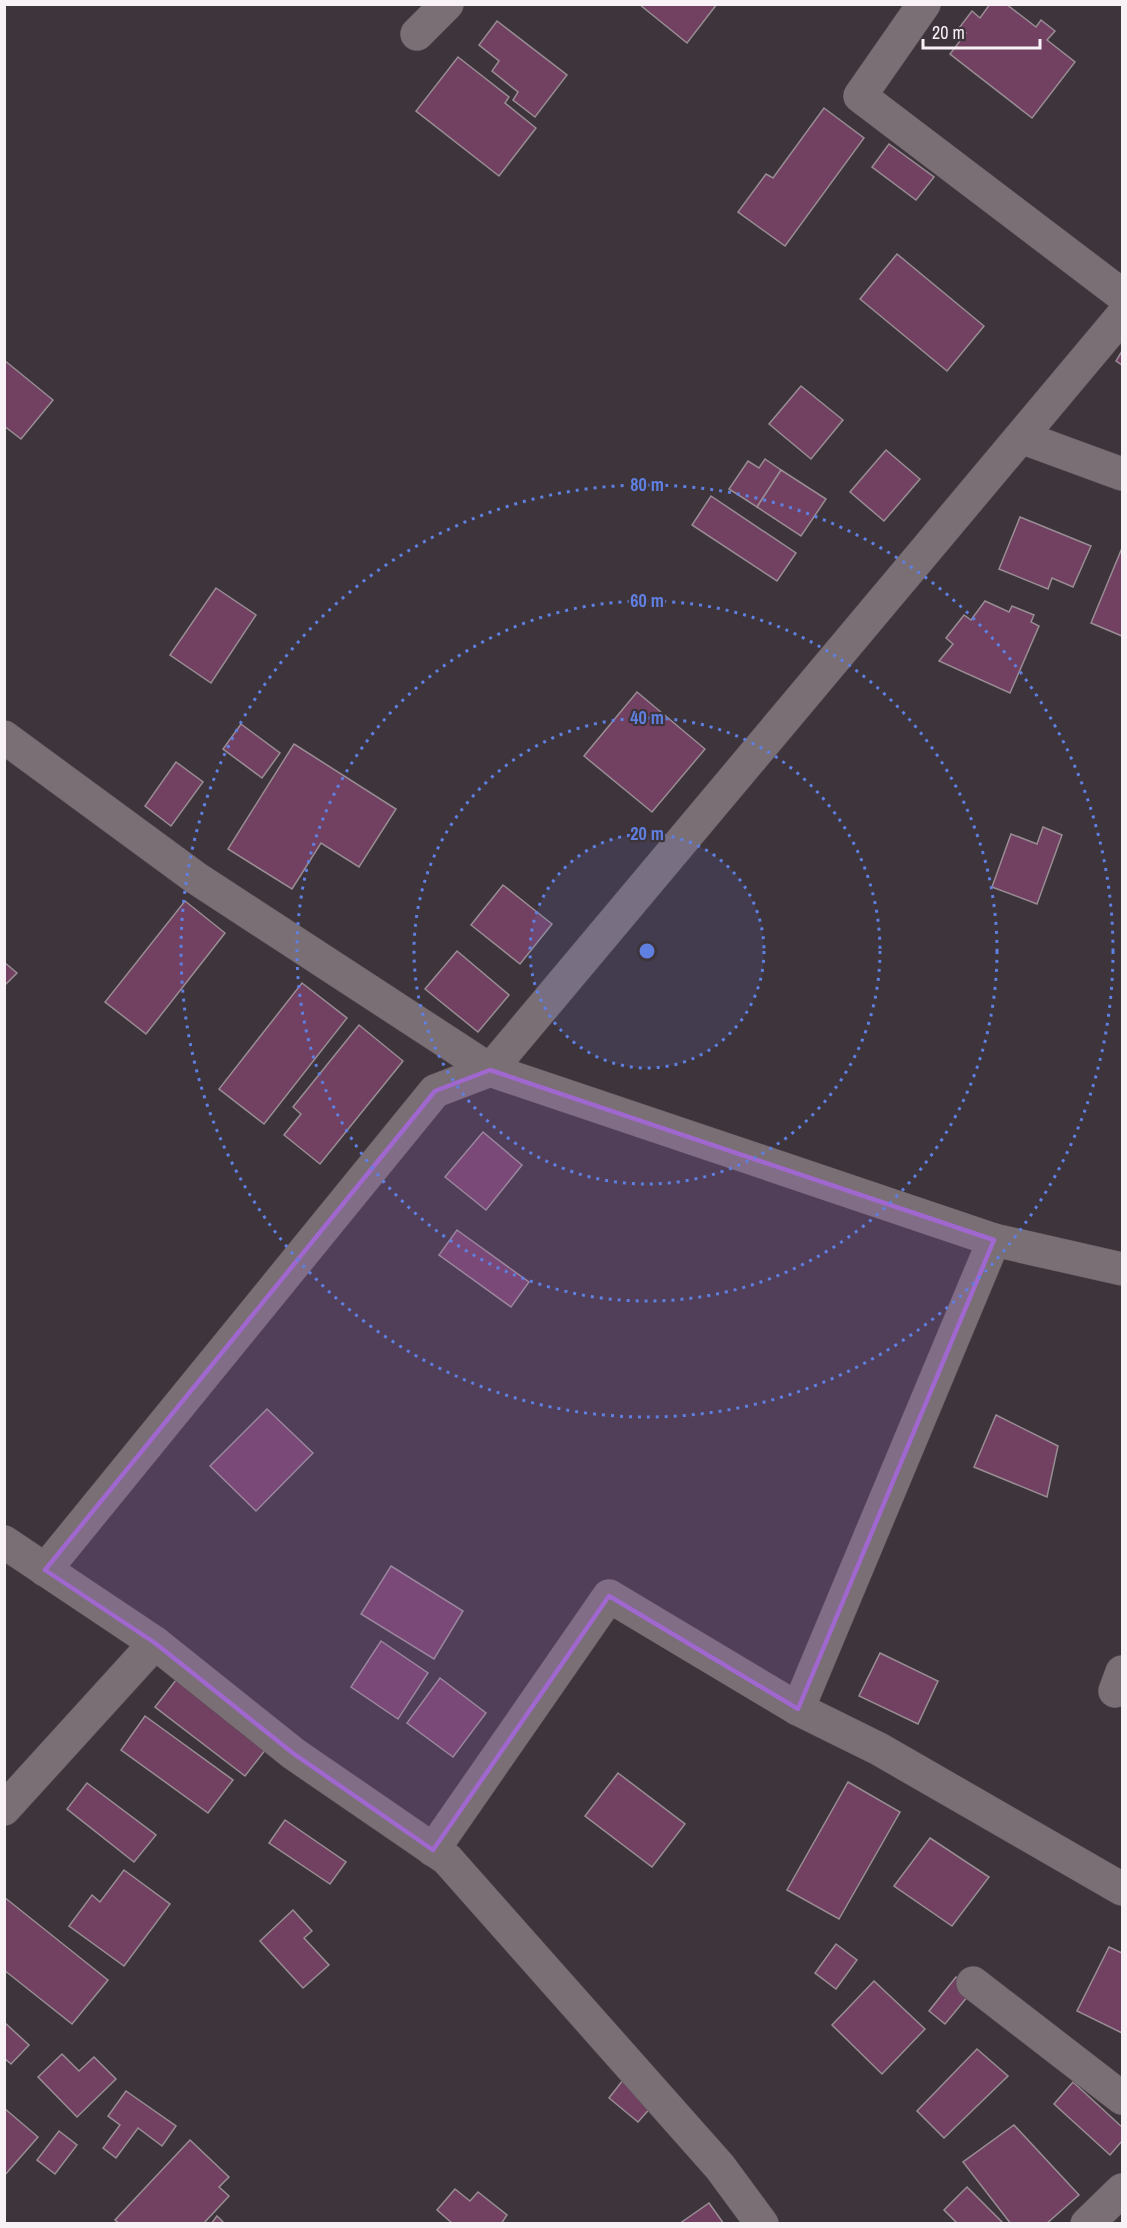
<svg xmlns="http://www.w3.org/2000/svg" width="1127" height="2228" viewBox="0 0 1127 2228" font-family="'Archivo Narrow',sans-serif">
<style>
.building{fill:#724162;stroke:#998d94;stroke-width:1.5}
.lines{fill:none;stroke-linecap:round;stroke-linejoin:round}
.minor-casing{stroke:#5c5359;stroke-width:34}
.minor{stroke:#7b6f76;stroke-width:33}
.marked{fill:#a067cf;fill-opacity:0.2;stroke:#a067cf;stroke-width:4.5;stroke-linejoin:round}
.ring{fill:none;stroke:#5f7fe1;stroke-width:3;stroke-dasharray:3 6}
.centre{fill:#5f7fe1;stroke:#3e343b;stroke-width:3}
.ring-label{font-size:18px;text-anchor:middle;font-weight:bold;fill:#5f7fe1;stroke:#3e343b;stroke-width:4.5;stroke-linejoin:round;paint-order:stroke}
</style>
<rect width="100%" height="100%" fill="#3e343b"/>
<!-- building -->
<g class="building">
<polygon points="639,4 717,4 687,43"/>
<polygon points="990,4 1006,4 1036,27 1041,20 1055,31 1047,40 1075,62 1032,118 950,54 966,33 959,28 972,11 980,18"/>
<polygon points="497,21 567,75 535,117 513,100 518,92 492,71 499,61 479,45"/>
<polygon points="458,57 509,97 505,103 536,128 499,176 416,111"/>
<polygon points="824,108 864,138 785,246 738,212 766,174 773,178"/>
<polygon points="889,144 934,177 916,200 872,167"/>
<polygon points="897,254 984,326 947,371 860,299"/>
<polygon points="1122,351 1122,365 1116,361"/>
<polygon points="4,360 53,400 21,439 4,426"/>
<polygon points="801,386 843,420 811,459 769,424"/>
<polygon points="886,450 920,479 884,521 850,492"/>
<polygon points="765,459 781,470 757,507 729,489 748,461 759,468"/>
<polygon points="781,470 826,499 801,536 757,507"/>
<polygon points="711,496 796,553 777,581 692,525"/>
<polygon points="1020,517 1091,546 1073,587 1052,578 1048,589 999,569"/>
<polygon points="1122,548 1122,636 1091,623"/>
<polygon points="216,588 256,615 211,683 170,655"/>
<polygon points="985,601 1009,612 1012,606 1034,615 1031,622 1039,626 1010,693 939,661 953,644 946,638 964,615 971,620"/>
<polygon points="637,692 705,749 652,812 584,756"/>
<polygon points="241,724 280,753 262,778 223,749"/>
<polygon points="294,744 396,809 359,867 321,843 292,889 228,849"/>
<polygon points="176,762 203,782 171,826 145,806"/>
<polygon points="1043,827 1062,835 1037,904 992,887 1011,834 1037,844"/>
<polygon points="503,885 552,924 520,964 471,925"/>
<polygon points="185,901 225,933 146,1034 105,1002"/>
<polygon points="457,951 509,995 478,1032 425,989"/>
<polygon points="4,962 17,973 4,986"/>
<polygon points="302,983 347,1018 264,1124 219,1089"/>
<polygon points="359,1025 403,1061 320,1164 284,1135 301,1114 293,1107"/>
<polygon points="483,1132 522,1165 486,1210 445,1177"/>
<polygon points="457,1230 529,1282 511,1307 439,1255"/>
<polygon points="267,1409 313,1453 256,1511 210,1466"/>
<polygon points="996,1415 1058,1446 1047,1497 974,1467"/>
<polygon points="391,1566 463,1611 434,1659 361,1614"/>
<polygon points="381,1641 428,1673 398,1719 351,1687"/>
<polygon points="880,1653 938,1681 918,1724 859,1696"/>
<polygon points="440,1678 486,1713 453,1757 407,1723"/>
<polygon points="176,1680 266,1749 245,1776 155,1707"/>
<polygon points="145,1716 233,1780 208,1813 121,1750"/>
<polygon points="618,1773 685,1824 652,1867 585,1816"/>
<polygon points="848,1782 900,1812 839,1919 787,1890"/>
<polygon points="87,1783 156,1835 134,1862 67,1809"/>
<polygon points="285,1820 346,1862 330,1884 269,1843"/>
<polygon points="930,1838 989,1877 952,1926 894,1886"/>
<polygon points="124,1870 170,1904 124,1966 69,1926 92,1895 100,1902"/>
<polygon points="4,1897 108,1980 72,2024 4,1970"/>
<polygon points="293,1910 312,1931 304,1938 329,1965 303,1988 260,1941"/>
<polygon points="836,1944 857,1960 836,1989 815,1973"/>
<polygon points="1109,1947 1122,1953 1122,2033 1077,2011"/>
<polygon points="956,1977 973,1990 945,2024 929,2011"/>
<polygon points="874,1981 925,2029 882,2074 832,2025"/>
<polygon points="4,2022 29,2045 11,2064 4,2058"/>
<polygon points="977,2049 1008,2076 944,2138 917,2111"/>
<polygon points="62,2054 79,2071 94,2057 116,2079 77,2117 38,2077"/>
<polygon points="623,2080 653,2105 638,2122 609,2098"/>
<polygon points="1073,2082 1122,2127 1122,2141 1110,2155 1054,2104"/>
<polygon points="126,2091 176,2126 162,2146 138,2128 116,2158 103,2148 120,2125 108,2116"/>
<polygon points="4,2108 38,2137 4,2176"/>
<polygon points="1014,2125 1079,2195 1046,2224 1011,2224 963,2162"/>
<polygon points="59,2131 77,2145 55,2174 37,2160"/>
<polygon points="190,2140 229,2177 219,2187 229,2196 203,2224 120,2224 115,2220"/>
<polygon points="967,2187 1004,2224 958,2224 944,2210"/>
<polygon points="455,2189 470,2201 478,2192 507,2215 501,2224 453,2224 437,2210"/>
<polygon points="709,2203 724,2224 679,2224"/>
<polygon points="217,2216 225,2224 211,2224"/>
</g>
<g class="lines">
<!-- minor casing -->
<g class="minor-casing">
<g id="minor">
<polyline points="924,4 860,96 1122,295"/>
<polyline points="417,34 447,4"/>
<polyline points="1021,437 1122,474"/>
<polyline points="4,737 196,878 490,1070 994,1240 1122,1269"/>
<polyline points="4,1542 155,1643 294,1754 447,1859 720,2167 762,2224"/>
<polyline points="45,1570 435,1091 490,1070 1122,316"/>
<polyline points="1115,1691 1122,1672"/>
<polyline points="798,1709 994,1240"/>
<polyline points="4,1809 155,1643"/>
<polyline points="433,1850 609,1596 798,1709 879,1749 1122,1889"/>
<polyline points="973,1983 1122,2098"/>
<polyline points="1087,2224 1122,2190"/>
</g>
</g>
<!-- minor -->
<use href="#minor" class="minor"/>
</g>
<!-- marked area -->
<path class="marked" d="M490 1070 994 1240 798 1709 609 1596 433 1850 294 1754 155 1643 45 1570 435 1091Z"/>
<!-- distance rings -->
<circle cx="647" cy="951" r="117" fill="#5f7fe1" fill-opacity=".12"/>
<g class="ring">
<circle cx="647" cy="951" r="117"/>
<circle cx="647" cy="951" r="233"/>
<circle cx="647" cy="951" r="350"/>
<circle cx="647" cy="951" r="466"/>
</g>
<circle cx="647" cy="951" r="9" class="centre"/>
<g class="ring-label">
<text x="647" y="491">80 m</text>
<text x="647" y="607">60 m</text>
<text x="647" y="724">40 m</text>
<text x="647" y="840">20 m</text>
</g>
<!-- border -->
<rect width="1127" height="2228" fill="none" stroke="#f8f1f5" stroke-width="12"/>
<!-- scale -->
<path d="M923 39v9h117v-9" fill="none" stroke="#f8f1f5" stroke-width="3"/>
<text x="932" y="39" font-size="18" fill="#f8f1f5" stroke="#3e343b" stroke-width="4.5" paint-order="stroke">20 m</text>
</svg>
